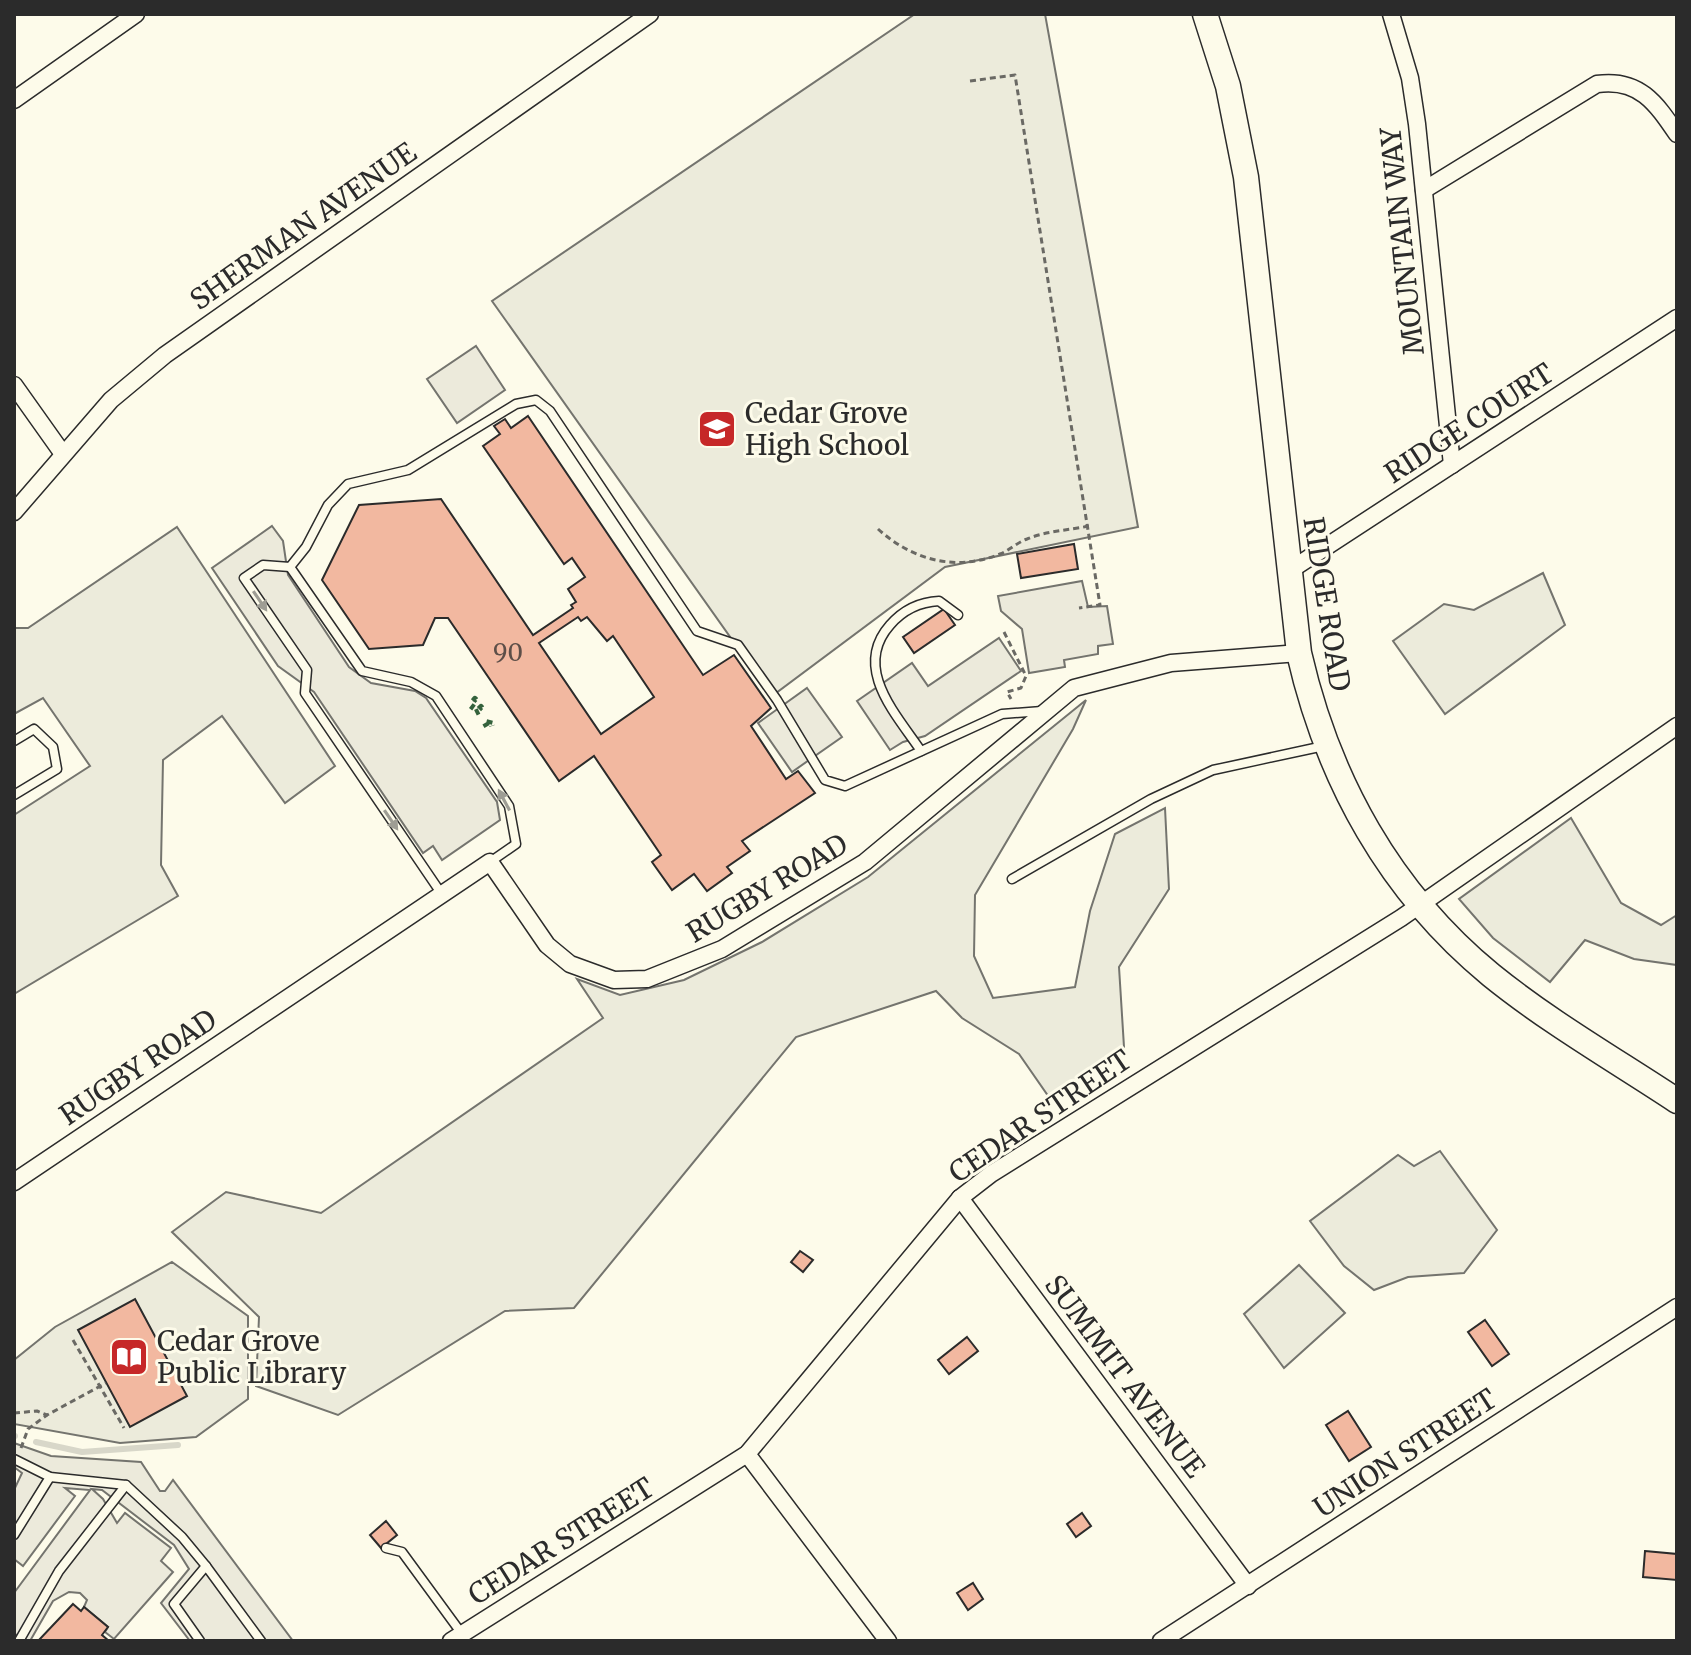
<svg xmlns="http://www.w3.org/2000/svg" width="1691" height="1655" viewBox="0 0 1691 1655" font-family="Merriweather,serif">
<style>
.green{fill:#ecebdb;stroke:#74746e;stroke-width:2}
.parking{fill:#eceadb;stroke:#74746e;stroke-width:2}
.lines{fill:none;stroke-linecap:round;stroke-linejoin:round}
.stream{stroke:#d8d7c9;stroke-width:6}
.building{fill:#f2b8a0;stroke:#2b2b2b;stroke-width:2;fill-rule:evenodd}
.service-casing{stroke:#2b2b2b;stroke-width:11}
.minor-casing{stroke:#2b2b2b;stroke-width:19}
.secondary-casing{stroke:#2b2b2b;stroke-width:27}
.path{stroke:#6a6964;stroke-width:3;stroke-dasharray:6 4;stroke-linecap:butt}
.service{stroke:#fdfbea;stroke-width:8}
.minor{stroke:#fdfbea;stroke-width:16}
.secondary{stroke:#fdfbea;stroke-width:24}
.hedge{stroke:#34623c;stroke-width:6;stroke-dasharray:4 6;stroke-linecap:butt}
.oneway{fill:#9e9d94}
.labels{text-anchor:middle;dominant-baseline:central;stroke-width:6;stroke-linejoin:round;paint-order:stroke}
.number-label{font-size:24px;fill:#5d4e48}
.street-label{font-size:28px;fill:#2b2b2b;stroke:#fdfbea}
.poi-label{font-size:28px;fill:#2b2b2b;stroke:#fdfbea;text-anchor:start}
</style>
<rect width="100%" height="100%" fill="#fdfbea"/>
<!-- green -->
<g class="green">
<polygon points="915,14 1045,14 1138,527 945,567 772,696 492,301"/>
<polygon points="177,527 335,766 285,803 222,716 163,760 161,865 178,896 14,994 14,815 90,766 43,698 14,714 14,628 28,628"/>
<polygon points="1543,573 1565,625 1445,714 1393,641 1444,604 1474,610"/>
<polygon points="1086,700 1073,729 975,895 974,956 993,998 1075,987 1090,911 1115,834 1165,808 1169,889 1119,967 1124,1047 1051,1100 1019,1054 962,1018 936,991 796,1037 574,1308 505,1311 338,1415 256,1386 259,1317 172,1232 226,1192 321,1213 603,1018 577,979 620,995 684,980 762,942 868,877"/>
<polygon points="1571,818 1621,903 1661,925 1677,915 1677,965 1634,959 1585,940 1550,982 1493,938 1459,899"/>
<polygon points="1440,1151 1497,1230 1464,1273 1408,1277 1374,1290 1344,1266 1310,1221 1398,1155 1414,1166"/>
<polygon points="172,1262 248,1316 248,1399 196,1437 120,1443 14,1424 14,1360 55,1327"/>
<polygon points="1299,1265 1345,1313 1284,1368 1244,1314"/>
</g>
<!-- parking -->
<g class="parking">
<polygon points="476,346 505,390 457,423 427,379"/>
<polygon points="272,526 283,541 288,575 349,667 371,683 415,691 426,698 497,802 500,820 442,860 433,846 423,853 314,692 278,666 212,568"/>
<polygon points="1082,581 1088,607 1107,606 1113,644 1098,646 1098,654 1064,660 1065,667 1029,673 1022,629 1001,611 998,596"/>
<polygon points="999,638 1021,671 925,736 903,742 890,750 857,701 912,663 928,686"/>
<polygon points="807,688 842,737 792,772 758,723"/>
<polygon points="14,1443 51,1456 141,1462 160,1491 165,1491 173,1480 293,1641 190,1641 161,1603 189,1569 174,1545 102,1490 92,1489 103,1499 117,1523 125,1513 171,1548 161,1561 173,1572 114,1639 105,1632 108,1627 84,1607 87,1600 80,1593 69,1592 53,1601 30,1641 24,1641 14,1633 14,1593 90,1490 65,1488 75,1496 23,1566 14,1559 14,1490 22,1473 14,1467"/>
</g>
<g class="lines">
<!-- stream -->
<g class="stream">
<polyline points="14,1436 15,1436"/>
<polyline points="36,1442 82,1452 178,1445"/>
</g>
</g>
<!-- building -->
<g class="building">
<path d="M528 416 703 675 734 655 771 708 751 726 786 779 798 771 815 793 742 841 750 851 727 867 732 873 707 891 694 874 672 890 652 862 661 855 594 756 559 781 448 618H435L423 645 369 649 322 580 359 505 441 499 533 635 573 608 571 605 576 602 568 589 585 577 572 558 564 564 483 446 500 434 494 426 505 419 511 428ZM578 617 581 621 587 617 607 641 613 636 654 697 601 734 539 643Z"/>
<polygon points="1074,544 1078,569 1021,578 1017,554"/>
<polygon points="944,609 955,625 914,653 903,637"/>
<polygon points="800,1251 813,1260 803,1272 791,1262"/>
<polygon points="135,1299 187,1396 130,1427 78,1330"/>
<polygon points="1485,1320 1509,1354 1492,1366 1468,1332"/>
<polygon points="967,1337 978,1351 949,1374 938,1360"/>
<polygon points="1348,1411 1371,1447 1349,1461 1326,1425"/>
<polygon points="1082,1513 1091,1526 1076,1537 1067,1524"/>
<polygon points="386,1521 397,1535 381,1548 370,1535"/>
<polygon points="1645,1551 1677,1554 1677,1580 1643,1577"/>
<polygon points="973,1583 983,1599 968,1610 957,1593"/>
<polygon points="73,1604 81,1611 84,1607 108,1627 102,1635 109,1641 38,1641"/>
</g>
<g class="lines">
<!-- service casing -->
<g class="service-casing">
<g id="service">
<polyline points="290,567 306,547 328,505 348,484 408,470 516,404 536,400 550,411 697,631 738,645 777,700 825,780 845,786 1002,714 1042,711"/>
<polyline points="290,567 263,565 244,578 307,670 305,693 441,893"/>
<polyline points="290,567 362,671 411,682 436,696 509,806 516,844 490,862"/>
<polyline points="14,741 34,729 53,747 57,769 14,795"/>
<path d="M921 751C896 714 852 668 890 625 903 610 919 602 939 601L958 615"/>
<polyline points="1012,879 1151,799 1213,770 1324,746"/>
<polyline points="14,1459 50,1477 126,1485 182,1537 206,1566"/>
<polyline points="14,1535 50,1477"/>
<polyline points="386,1548 402,1552 462,1634"/>
<polyline points="19,1641 59,1571 126,1485"/>
<polyline points="200,1641 174,1604 206,1566 261,1641"/>
</g>
</g>
<!-- minor casing -->
<g class="minor-casing">
<g id="minor">
<polyline points="1391,14 1410,78 1417,124 1452,465"/>
<polyline points="14,100 136,14"/>
<path d="M1424 190 1597 84C1639 78 1656 103 1677 134"/>
<polyline points="14,385 63,454"/>
<polyline points="14,512 111,400 165,355 650,14"/>
<polyline points="1289,571 1677,318"/>
<polyline points="14,1182 490,862 547,945 570,964 614,980 647,979 722,949 865,862 1074,688 1171,663 1299,653"/>
<polyline points="960,1198 1248,1586"/>
<polyline points="747,1454 888,1641"/>
<polyline points="451,1641 747,1454 960,1198 991,1174 1401,918 1677,726"/>
<polyline points="1161,1641 1677,1307"/>
</g>
</g>
<!-- secondary casing -->
<g class="secondary-casing">
<path id="secondary" d="M1205 14 1228 86 1246 177 1299 653C1328 780 1390 892 1491 975 1549 1022 1615 1060 1677 1101"/>
</g>
<!-- path -->
<g class="path">
<polyline points="970,81 1015,75 1100,605 1079,608"/>
<path d="M878 529C912 560 956 572 1000 554 1010 550 1018 542 1027 539 1046 531 1070 530 1089 526"/>
<polyline points="1004,632 1026,676 1021,688 1007,692 1011,699"/>
<polyline points="73,1340 124,1428"/>
<polyline points="14,1413 37,1411 47,1415 106,1383"/>
<polyline points="21,1448 28,1429 47,1415"/>
</g>
<!-- service -->
<use href="#service" class="service"/>
<!-- minor -->
<use href="#minor" class="minor"/>
<!-- secondary -->
<use href="#secondary" class="secondary"/>
<!-- hedge -->
<g class="hedge">
<polyline points="474,708 470,705 475,699 479,705"/>
<polyline points="479,711 475,713 481,707 483,711"/>
<polyline points="485,723 488,728 490,720 492,726"/>
</g>
</g>
<!-- one-way arrows -->
<defs><path id="oneway-solid" d="M-6-.8H1V-3.2L6.5 0L1 3.2V.8H-6Z" transform="scale(2)"/></defs>
<g class="oneway">
<use href="#oneway-solid" transform="translate(260 601) rotate(56)"/>
<use href="#oneway-solid" transform="translate(504 800) rotate(-118)"/>
<use href="#oneway-solid" transform="translate(391 820) rotate(56)"/>
</g>
<!-- icons -->
<defs>
<g id="school-square" transform="scale(2)"><rect x="-9" y="-9" width="18" height="18" rx="4" fill="#c62828" stroke="#fdfbea"/><path d="M0-5L7-2L0 1L-7-2ZM-4 1L0 2.5L4 1V4Q0 6-4 4Z" fill="#fff"/></g>
<g id="library-square" transform="scale(2)"><rect x="-9" y="-9" width="18" height="18" rx="4" fill="#c62828" stroke="#fdfbea"/><path d="M-6-4Q-3-5.5-.7-3.5V5Q-3 3-6 4ZM6-4Q3-5.5 .7-3.5V5Q3 3 6 4Z" fill="#fff"/></g>
</defs>
<g fill-rule="evenodd">
<use href="#school-square" x="717" y="429"/>
<use href="#library-square" x="129" y="1357"/>
</g>
<g class="labels">
<!-- number labels -->
<g class="number-label">
<text x="508" y="652">90</text>
</g>
<!-- street labels -->
<g class="street-label">
<text transform="translate(303 226) rotate(-35)">SHERMAN AVENUE</text>
<text transform="translate(1402 241) rotate(-96)">MOUNTAIN WAY</text>
<text transform="translate(1469 423) rotate(-33)">RIDGE COURT</text>
<text transform="translate(1327 604) rotate(81)">RIDGE ROAD</text>
<text transform="translate(767 888) rotate(-31)">RUGBY ROAD</text>
<text transform="translate(138 1067) rotate(-34)">RUGBY ROAD</text>
<text transform="translate(1040 1116) rotate(-34)">CEDAR STREET</text>
<text transform="translate(1125 1376) rotate(53)">SUMMIT AVENUE</text>
<text transform="translate(1405 1453) rotate(-33)">UNION STREET</text>
<text transform="translate(561 1541) rotate(-32)">CEDAR STREET</text>
</g>
<!-- poi labels -->
<g class="poi-label">
<text x="745" y="413">Cedar Grove<tspan x="745" dy="32">High School</tspan></text>
<text x="157" y="1341">Cedar Grove<tspan x="157" dy="32">Public Library</tspan></text>
</g>
</g>
<!-- border -->
<rect width="1691" height="1655" fill="none" stroke="#2b2b2b" stroke-width="32"/>
</svg>
